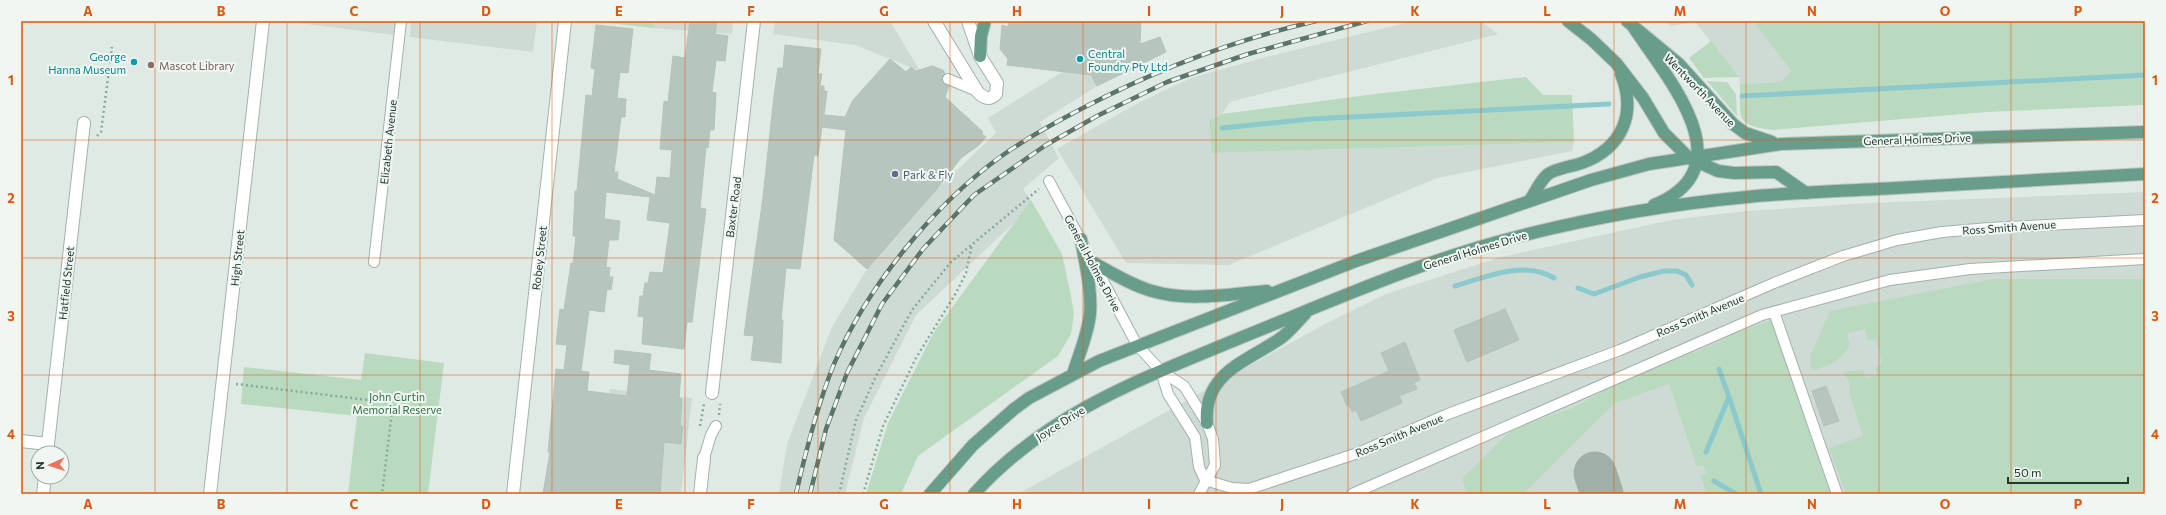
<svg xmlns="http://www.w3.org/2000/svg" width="2166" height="515" viewBox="0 0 2166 515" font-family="Commissioner,sans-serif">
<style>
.built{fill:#cedad4}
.green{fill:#badac0}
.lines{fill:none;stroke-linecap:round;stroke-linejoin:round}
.stream{stroke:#8bc9cd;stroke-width:5}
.taxiway{stroke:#9eb0a8;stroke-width:43}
.building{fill:#b6c5bd;stroke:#b3c3bb}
.service-casing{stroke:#a3b1ab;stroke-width:12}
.minor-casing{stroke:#a3b1ab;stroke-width:14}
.tertiary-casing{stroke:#a3b1ab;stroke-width:14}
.primary-casing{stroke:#bdc4c1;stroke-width:14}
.path{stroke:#82ac9b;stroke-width:2.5;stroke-dasharray:2 3;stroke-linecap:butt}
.service{stroke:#fff;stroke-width:10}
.minor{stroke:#fff;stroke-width:12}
.tertiary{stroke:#fff;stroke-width:12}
.primary{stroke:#679d8a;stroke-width:12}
.rail-casing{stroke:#5c756c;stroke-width:4.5}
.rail{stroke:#f0f7f3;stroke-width:3;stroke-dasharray:9;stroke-linecap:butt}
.grid{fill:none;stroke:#de570e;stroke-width:1;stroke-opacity:0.55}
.culture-dot{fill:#0f9aa8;stroke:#f0f7f3;stroke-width:1.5}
.education-dot{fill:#8d6e63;stroke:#f0f7f3;stroke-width:1.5}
.service-dot{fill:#5c6f8a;stroke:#f0f7f3;stroke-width:1.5}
.labels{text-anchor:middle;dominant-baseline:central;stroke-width:4;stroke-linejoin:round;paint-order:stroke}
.culture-label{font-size:11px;fill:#0d838f;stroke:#f0f7f3;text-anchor:start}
.education-label{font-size:11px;fill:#785e54;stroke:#f0f7f3;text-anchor:start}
.street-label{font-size:11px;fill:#223931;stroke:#f0f7f3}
.service-label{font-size:11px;fill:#4e5e75;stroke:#f0f7f3;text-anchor:start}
.park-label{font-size:11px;fill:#2e6e41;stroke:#f0f7f3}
.neatline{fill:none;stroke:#de570e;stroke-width:1.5}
.grid-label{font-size:13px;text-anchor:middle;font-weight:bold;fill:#de570e}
</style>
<rect width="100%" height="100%" fill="#e0eae5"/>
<!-- built -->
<g class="built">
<polygon points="283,21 396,21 394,35"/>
<polygon points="411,21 537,21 533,52 410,37"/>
<polygon points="654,21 733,21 732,34 653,28"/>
<polygon points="775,21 890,21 920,71 855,45 773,34"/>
<polygon points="1414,21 1480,21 1498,34 1230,102 1222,114 1209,120 1212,153 1574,142 1572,151 1437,178 1229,265 1126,263 1057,149 1138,103 1191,78 1270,56"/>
<polygon points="1665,21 1753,21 1791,71 1780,82 1740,84 1739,77 1695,22 1670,26"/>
<polygon points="1062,72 1091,75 1097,86 1040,122 1059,158 1023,189 1031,200 1015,222 916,315 864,418 845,494 779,494 787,444 832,327 867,269 936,190 996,133 988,118"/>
<polygon points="2145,192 2145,494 1018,494 1323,325 1386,294 1497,258 1671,220 1746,211 1869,203"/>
<polygon points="610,389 692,398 681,494 597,494"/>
</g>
<!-- green -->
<g class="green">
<polygon points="591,21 654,21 653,28"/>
<path d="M1753 21H2145V105L1987 112 1773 130C1735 125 1740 120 1740 84L1780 82 1791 71Z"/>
<polygon points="1711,41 1739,77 1704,78 1689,58"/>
<polygon points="1526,77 1543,95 1572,95 1574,142 1212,153 1209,120 1222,114 1375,94"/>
<polygon points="1707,81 1727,82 1736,94 1737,116"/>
<polygon points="1031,200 1062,254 1070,291 1074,314 1071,334 1058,356 918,456 901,494 866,494 888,423 934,332"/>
<path d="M1993 279H2145V494H1846L1829 448 1863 436 1849 392 1850 382 1842 372 1863 370 1866 378 1877 375 1875 367 1882 364 1876 339 1868 340 1865 329 1847 334 1850 345C1839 363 1831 364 1812 371L1810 356 1830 311Z"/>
<polygon points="1770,321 1775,321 1837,494 1707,494 1700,475 1706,473 1703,465 1697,467 1669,384 1615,403 1523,494 1467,494 1462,478 1513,429 1575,407 1612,386 1693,350 1694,353 1729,337 1729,335"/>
<polygon points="365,353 444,363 428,494 348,494 357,416 241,404 244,367 361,380"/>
</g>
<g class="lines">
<!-- stream -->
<g class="stream">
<polyline points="1742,96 2145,75"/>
<polyline points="1222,128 1311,119 1609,104"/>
<path d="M1455 286C1486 277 1523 260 1554 278"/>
<polyline points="1578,288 1594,294 1640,277 1664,271 1677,271 1686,275 1692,285"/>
<polyline points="1719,369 1729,397"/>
<polyline points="1706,452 1729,397 1761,494"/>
<polyline points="1714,481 1736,494"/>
</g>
<!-- taxiway -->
<polyline class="taxiway" points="1595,473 1602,494"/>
</g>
<!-- building -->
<g class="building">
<polygon points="690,21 717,21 715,34 728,36 725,61 716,60 712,92 716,93 714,130 710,130 708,148 706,147 700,208 706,209 692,322 687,322 684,349 642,344 644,317 638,316 640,296 643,296 645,283 648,283 650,272 663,273 670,223 647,220 650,197 606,192 604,219 620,221 618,240 609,240 606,267 610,268 609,277 613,277 611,290 607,289 604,312 589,310 581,371 589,372 587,391 627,396 630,365 614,363 615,350 651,354 649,370 681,374 679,398 682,399 680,426 683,426 681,444 664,442 660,494 543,494 550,452 548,452 556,369 564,370 567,345 556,344 560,309 564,310 571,263 573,264 576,236 573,236 575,191 577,191 586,95 592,96 595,69 591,68 596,25 633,29 628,73 620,72 617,98 626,99 625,117 621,117 614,172 618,172 617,179 655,195 657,177 670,178 672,150 660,149 664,101 668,102 673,56 685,58"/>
<polygon points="1009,21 1141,21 1140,44 1160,37 1166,52 1097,86 1091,75 1007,65 1008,59 1000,49 1002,25 1008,27"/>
<polygon points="785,45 821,49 818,74 822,74 820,86 824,86 824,91 827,91 824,115 845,117 853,100 890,59 906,72 911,67 916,71 932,66 943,70 945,73 942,80 949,86 945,97 983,132 982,134 986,137 979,145 961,158 936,190 867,269 834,240 846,130 822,127 818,156 814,155 800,269 786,268 781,320 783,320 781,363 751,360 754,336 744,335 763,197 774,96 778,68 783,68"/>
<polygon points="1505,309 1519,340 1467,362 1454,330"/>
<polygon points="1405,342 1420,380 1414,383 1417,389 1399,396 1402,403 1361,421 1356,410 1352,412 1349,405 1347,406 1341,392 1389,371 1381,353"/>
<polygon points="1826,386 1839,421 1824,426 1812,391"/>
</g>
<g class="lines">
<!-- service casing -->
<g class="service-casing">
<g id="service">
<polyline points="948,79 977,91"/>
<polyline points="1049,181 1084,246"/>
<polyline points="374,262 401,21"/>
<polyline points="1093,262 1137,345 1161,371 1184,386 1207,423 1213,439 1215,465 1199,494"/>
<polyline points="1774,312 1837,494"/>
<polyline points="1161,371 1168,394 1195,437 1199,467 1205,480"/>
<polyline points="704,458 711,435 716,426"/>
<polyline points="1205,480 1232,488 1249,489 1358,453 1448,414 1620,350 1774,283 1843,256 1897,240 1942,232 1989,228 2145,220"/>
<polyline points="1352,494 1762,315 1890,280 1970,269 2145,259"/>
</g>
</g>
<!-- minor casing -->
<g class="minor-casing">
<g id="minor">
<path d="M934 21 977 91C983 98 989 101 996 94L997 83 980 56 968 21"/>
<polyline points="712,393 754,21"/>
<polyline points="21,441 48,444"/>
<polyline points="47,453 84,123"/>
<polyline points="43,494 45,477"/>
<polyline points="210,494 263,21"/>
<polyline points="700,494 704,458"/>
</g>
</g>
<!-- tertiary casing -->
<g class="tertiary-casing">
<polyline id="tertiary" points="513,494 565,21"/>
</g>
<!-- primary casing -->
<g class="primary-casing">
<g id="primary">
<polyline points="1568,21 1591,39 1616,63 1643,98 1664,133 1689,158 1718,171 1734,173 1776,172 1806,193"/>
<polyline points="1627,21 1679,64 1733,124 1745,133 1772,142"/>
<path d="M1634 28C1667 78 1747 167 1654 205"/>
<polyline points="980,56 981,36 985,21"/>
<path d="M1530 200C1535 193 1540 181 1547 175 1553 169 1574 166 1582 163 1622 148 1637 114 1621 74"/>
<path d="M1094 263C1112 273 1131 285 1152 291 1189 302 1229 294 1267 291"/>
<path d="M1073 374C1079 354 1088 334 1090 314 1092 289 1085 264 1081 239"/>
<path d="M1207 423C1203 374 1245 362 1278 340 1288 334 1297 322 1305 314"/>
<polyline points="930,494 973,445 1014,409 1029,398 1099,361 1356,261 1591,180 1649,164 1781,144 2145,132"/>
<path d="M974 494C1047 413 1141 379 1240 338 1332 301 1423 260 1520 236 1595 217 1671 204 1747 197 1797 192 1847 191 1896 188 1979 183 2062 178 2145 174"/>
</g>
</g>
<!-- path -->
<g class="path">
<polyline points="97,136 101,132 112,47"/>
<polyline points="236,384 393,403 382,494"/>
<polyline points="719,415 720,404"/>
<polyline points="700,426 704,404"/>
<polyline points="839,494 856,420 876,376 912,310 951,262 1039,189"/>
<polyline points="863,494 883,426 916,358 956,293 966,273 972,244"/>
</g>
<!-- service -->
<use href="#service" class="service"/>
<!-- minor -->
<use href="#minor" class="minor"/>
<!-- tertiary -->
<use href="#tertiary" class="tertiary"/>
<!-- primary -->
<use href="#primary" class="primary"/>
<!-- rail casing -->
<g class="rail-casing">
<g id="rail">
<path d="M796 494C806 450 817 406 834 364 867 287 934 204 1003 155 1027 138 1054 123 1081 109 1155 70 1234 40 1316 21"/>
<polyline points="810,494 826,429 847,373 882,304 923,249 974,195 1046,145 1097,116 1167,82 1248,54 1367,21"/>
</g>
</g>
<!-- rail -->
<use href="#rail" class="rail"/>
</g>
<!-- grid -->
<path class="grid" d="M155 21V494M287 21V494M420 21V494M552 21V494M685 21V494M818 21V494M950 21V494M1083 21V494M1216 21V494M1348 21V494M1481 21V494M1614 21V494M1746 21V494M1879 21V494M2011 21V494M21 140H2145M21 258H2145M21 375H2145"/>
<!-- markers -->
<g class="culture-dot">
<circle cx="1080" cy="59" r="4"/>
<circle cx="134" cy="62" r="4"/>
</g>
<circle class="education-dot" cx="151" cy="65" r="4"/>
<circle class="service-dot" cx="895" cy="174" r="4"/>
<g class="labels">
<!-- culture labels -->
<g class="culture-label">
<text x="1088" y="53">Central<tspan x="1088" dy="13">Foundry Pty Ltd</tspan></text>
<text x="126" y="56" text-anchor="end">George<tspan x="126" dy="13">Hanna Museum</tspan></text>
</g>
<!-- education labels -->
<g class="education-label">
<text x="159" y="65">Mascot Library</text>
</g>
<!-- street labels -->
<g class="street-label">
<text transform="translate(1700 90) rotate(46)">Wentworth Avenue</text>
<text transform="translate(1917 139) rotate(-2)">General Holmes Drive</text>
<text transform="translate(388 142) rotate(-84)">Elizabeth Avenue</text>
<text transform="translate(733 207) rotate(-83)">Baxter Road</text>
<text transform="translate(2009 227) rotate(-4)">Ross Smith Avenue</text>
<text transform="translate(1475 250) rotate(-17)">General Holmes Drive</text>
<text transform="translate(237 258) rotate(-84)">High Street</text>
<text transform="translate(539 258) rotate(-84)">Robey Street</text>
<text transform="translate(1093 263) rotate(62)">General Holmes Drive</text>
<text transform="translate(66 283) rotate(-84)">Hatfield Street</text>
<text transform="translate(1700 315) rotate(-23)">Ross Smith Avenue</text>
<text transform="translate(1060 423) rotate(-32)">Joyce Drive</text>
<text transform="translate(1399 435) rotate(-23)">Ross Smith Avenue</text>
</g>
<!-- service labels -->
<g class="service-label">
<text x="903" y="174">Park &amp; Fly</text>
</g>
<!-- park labels -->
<g class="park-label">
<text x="397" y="396">John Curtin<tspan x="397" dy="13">Memorial Reserve</tspan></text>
</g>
</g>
<!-- border -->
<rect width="2166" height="515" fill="none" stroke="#f0f7f3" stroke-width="44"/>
<!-- north arrow -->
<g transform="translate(50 465) rotate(267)"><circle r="19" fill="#f0f7f3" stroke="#9eaba5"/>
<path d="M0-3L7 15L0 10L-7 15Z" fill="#ea745e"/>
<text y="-6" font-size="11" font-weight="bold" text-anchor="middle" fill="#223931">N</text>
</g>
<!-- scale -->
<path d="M2008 477v6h120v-6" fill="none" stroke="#223931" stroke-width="2"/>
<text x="2014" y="477" font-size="12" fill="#223931" stroke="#f0f7f3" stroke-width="3" paint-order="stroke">50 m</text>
<rect x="22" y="22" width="2122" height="471" class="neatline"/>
<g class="grid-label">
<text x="88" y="16">A</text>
<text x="221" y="16">B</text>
<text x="354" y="16">C</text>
<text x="486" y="16">D</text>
<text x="619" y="16">E</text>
<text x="751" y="16">F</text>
<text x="884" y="16">G</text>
<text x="1017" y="16">H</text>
<text x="1149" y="16">I</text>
<text x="1282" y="16">J</text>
<text x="1415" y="16">K</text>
<text x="1547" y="16">L</text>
<text x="1680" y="16">M</text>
<text x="1812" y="16">N</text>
<text x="1945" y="16">O</text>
<text x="2078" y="16">P</text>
<text x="11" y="85">1</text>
<text x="2155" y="85">1</text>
<text x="11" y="203">2</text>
<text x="2155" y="203">2</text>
<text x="11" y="321">3</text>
<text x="2155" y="321">3</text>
<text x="11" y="439">4</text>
<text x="2155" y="439">4</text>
<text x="88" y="509">A</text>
<text x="221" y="509">B</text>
<text x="354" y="509">C</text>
<text x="486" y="509">D</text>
<text x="619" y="509">E</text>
<text x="751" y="509">F</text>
<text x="884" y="509">G</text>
<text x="1017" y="509">H</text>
<text x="1149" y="509">I</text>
<text x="1282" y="509">J</text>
<text x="1415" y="509">K</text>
<text x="1547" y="509">L</text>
<text x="1680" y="509">M</text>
<text x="1812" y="509">N</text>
<text x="1945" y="509">O</text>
<text x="2078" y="509">P</text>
</g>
</svg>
